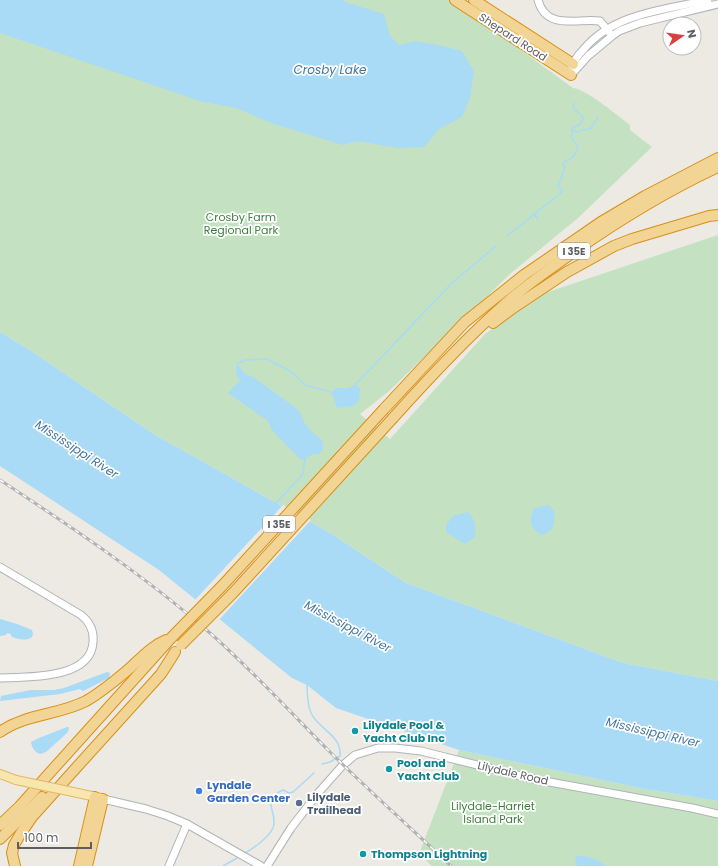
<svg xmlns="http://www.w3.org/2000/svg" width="718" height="866" viewBox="0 0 718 866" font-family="Poppins,sans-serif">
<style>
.green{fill:#c4e2c2}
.water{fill:#a9daf6}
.pier{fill:#eceae3}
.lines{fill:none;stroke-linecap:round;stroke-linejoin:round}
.stream{stroke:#a9daf6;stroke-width:1.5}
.minor-casing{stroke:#b0b4b7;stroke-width:9}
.major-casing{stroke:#e3b765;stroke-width:10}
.highway-casing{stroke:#d98f16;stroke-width:12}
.minor{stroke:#fff;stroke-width:7}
.major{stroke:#f7e6ad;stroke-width:8}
.highway{stroke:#f2d494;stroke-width:10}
.rail-casing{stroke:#b1b2b2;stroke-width:3}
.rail{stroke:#fff;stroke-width:1.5;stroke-dasharray:4.5;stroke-linecap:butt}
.major-bridge-casing{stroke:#e3b765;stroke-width:10;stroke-linecap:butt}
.highway-bridge-casing{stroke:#d98f16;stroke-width:12;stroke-linecap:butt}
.major-bridge{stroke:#f7e6ad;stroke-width:8}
.highway-bridge{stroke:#f2d494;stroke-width:10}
.culture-dot{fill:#0f9aa8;stroke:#fff;stroke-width:1.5}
.shop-dot{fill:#3f7fe0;stroke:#fff;stroke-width:1.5}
.service-dot{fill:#5c6f8a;stroke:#fff;stroke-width:1.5}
.labels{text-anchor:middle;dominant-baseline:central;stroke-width:3.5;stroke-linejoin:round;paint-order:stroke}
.shield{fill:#fff;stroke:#8c8f91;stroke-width:1}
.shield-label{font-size:10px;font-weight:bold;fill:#5b5f62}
.street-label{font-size:11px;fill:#5b5f62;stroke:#fff}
.park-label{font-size:11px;fill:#3e7f3d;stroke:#fff}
.culture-label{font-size:11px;font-weight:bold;fill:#0d838f;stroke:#fff;text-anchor:start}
.shop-label{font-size:11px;font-weight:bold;fill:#366cbe;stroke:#fff;text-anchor:start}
.service-label{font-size:11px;font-weight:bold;fill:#4e5e75;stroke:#fff;text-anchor:start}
.water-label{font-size:12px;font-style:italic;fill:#45769e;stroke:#fff}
</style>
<rect width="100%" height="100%" fill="#eceae3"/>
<!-- green -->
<g class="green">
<path d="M0 0H452L573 88C586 89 618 116 630 125V130L652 147 578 218 510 274 388 392 360 414 390 439 485 334 539 295 718 235V681L623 663 406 583 330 533 155 435 28 349 0 332Z"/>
<polygon points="459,750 645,789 718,801 718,866 432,866 419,854"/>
</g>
<!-- water -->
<g class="water">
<polygon points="0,0 344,0 345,2 384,14 390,36 399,45 415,41 443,46 462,51 474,71 470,98 462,117 439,129 424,147 398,148 357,141 343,145 271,123 236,108 200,101 0,33"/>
<polygon points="0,332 28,349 155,435 330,533 406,583 623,663 718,681 718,801 645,789 459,750 336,708 307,685 292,678 159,570 0,466"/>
<polygon points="237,364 245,374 253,377 292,405 299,411 305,424 313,433 319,437 323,442 323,449 318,455 314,453 304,460 300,459 272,430 268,421 228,393 240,380 236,374"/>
<polygon points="354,385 359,387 360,389 359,401 353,406 337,408 332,393 336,388 349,388"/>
<path d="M549 505 554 511C555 524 555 530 542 535 529 528 529 521 534 508Z"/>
<path d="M468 512C475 519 476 527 475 537L465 544 446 532V525L453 516Z"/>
<path d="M0 619 17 624 32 630 33 634 32 637C27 641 17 640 11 636V634L7 633 6 635 0 636Z"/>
<polygon points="107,672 110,673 109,678 83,691 80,689 60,694 0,701 1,696 31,690 54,690 64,688"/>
<path d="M67 727H69L68 732 46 752 40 754C35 752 32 748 31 742L39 738Z"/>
<path d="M576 856C587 856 597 858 605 866H577L575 858Z"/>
</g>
<!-- pier -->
<polygon class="pier" points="283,505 311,520 218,621 194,601"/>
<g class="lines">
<!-- stream -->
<g class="stream">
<polyline points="572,129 576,132 591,128 598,118"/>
<polyline points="535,215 538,220"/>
<path d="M507 236 561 193 562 190 558 186 565 168 563 165 565 161C572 160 576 153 578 146L572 139V128L579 125 583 119 582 116 573 108 574 103"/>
<polyline points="238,365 237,364 245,360 267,359 290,371 305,385 334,393"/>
<polyline points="354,386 452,283 496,246"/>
<polyline points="276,503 303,474 305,459"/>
<path d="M307 684C307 694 307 704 311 713 318 729 342 735 340 756L330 762 322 764"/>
<path d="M245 853C254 848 269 837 273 828 279 812 259 801 283 790L289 793 293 792 314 773"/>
<polyline points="223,866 239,857"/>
</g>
<!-- minor casing -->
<g class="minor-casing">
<g id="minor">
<path d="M538 0C546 31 578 18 600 21L609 32"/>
<path d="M572 67C574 60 579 54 584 49 614 13 665 10 708 0"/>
<polyline points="571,75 588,56 612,36 619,31 640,23 718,4"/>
<path d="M0 567 81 615C90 622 94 631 93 642 91 680 26 677 0 678"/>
<polyline points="103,799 146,809 168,816 187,824 261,866"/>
<polyline points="169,866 187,824"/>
<polyline points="267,866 291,828 319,792 342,766 355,755 378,748 395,748 421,751 533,779 692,808 718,814"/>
</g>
</g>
<!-- major casing -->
<g class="major-casing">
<g id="major">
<polyline points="0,774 16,780"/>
<polyline points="73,792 101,798"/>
</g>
</g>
<!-- highway casing -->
<g class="highway-casing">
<g id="highway">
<polyline points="455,0 571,75"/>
<polyline points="474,0 573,64"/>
<polyline points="493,323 513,308 567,272 614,246 632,239 709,216 718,215"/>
<polyline points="384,409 465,322 524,275 601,222 645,196 718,158"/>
<path d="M393 418C428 379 464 340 504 305 519 291 537 278 554 266 606 228 660 194 718 167"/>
<path d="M0 732C25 714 59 715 86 701 102 692 116 680 130 668 142 657 152 646 166 640"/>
<polyline points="0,825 19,807 172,637"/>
<polyline points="0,839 42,797"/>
<polyline points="15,866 12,853 14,845 21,833 32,817 76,768 161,674 175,652"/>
<polyline points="79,866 95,797"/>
<polyline points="87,866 103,799"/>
</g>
</g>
<!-- minor -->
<use href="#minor" class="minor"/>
<!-- major -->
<use href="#major" class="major"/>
<!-- highway -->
<use href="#highway" class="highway"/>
<!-- rail casing -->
<g class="rail-casing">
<path id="rail" d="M0 480C73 528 145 576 210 633 252 670 289 711 328 750 368 790 410 827 451 866"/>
</g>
<!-- rail -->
<use href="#rail" class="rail"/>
<!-- major-bridge casing -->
<g class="major-bridge-casing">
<polyline id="major-bridge" points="16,780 73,792"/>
</g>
<!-- highway-bridge casing -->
<g class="highway-bridge-casing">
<g id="highway-bridge">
<polyline points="172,637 223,585 384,409"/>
<polyline points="181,645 233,593 393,418"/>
</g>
</g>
<!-- major-bridge -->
<use href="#major-bridge" class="major-bridge"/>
<!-- highway-bridge -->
<use href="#highway-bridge" class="highway-bridge"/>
</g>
<!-- markers -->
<g class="culture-dot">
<circle cx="355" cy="731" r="4"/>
<circle cx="389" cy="769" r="4"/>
<circle cx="363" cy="854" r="4"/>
</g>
<circle class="shop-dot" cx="199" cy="791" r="4"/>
<circle class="service-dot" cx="299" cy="803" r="4"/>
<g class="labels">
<!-- shield labels -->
<g class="shield">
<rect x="558" y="243" width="32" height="16" rx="3"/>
<rect x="263" y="516" width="32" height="16" rx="3"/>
</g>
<g class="shield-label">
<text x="574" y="251">I 35E</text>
<text x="279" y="524">I 35E</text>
</g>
<!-- street labels -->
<g class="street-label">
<text transform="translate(513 37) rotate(33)">Shepard Road</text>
<text transform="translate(513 773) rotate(13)">Lilydale Road</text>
</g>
<!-- park labels -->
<g class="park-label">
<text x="241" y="217">Crosby Farm<tspan x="241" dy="13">Regional Park</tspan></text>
<text x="493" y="806">Lilydale-Harriet<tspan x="493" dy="13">Island Park</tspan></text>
</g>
<!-- culture labels -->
<g class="culture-label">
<text x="363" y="725">Lilydale Pool &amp;<tspan x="363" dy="13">Yacht Club Inc</tspan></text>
<text x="397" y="763">Pool and<tspan x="397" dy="13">Yacht Club</tspan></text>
<text x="371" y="854">Thompson Lightning</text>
</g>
<!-- shop labels -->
<g class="shop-label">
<text x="207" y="785">Lyndale<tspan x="207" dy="13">Garden Center</tspan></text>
</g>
<!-- service labels -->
<g class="service-label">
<text x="307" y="797">Lilydale<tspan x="307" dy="13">Trailhead</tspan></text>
</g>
<!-- water labels -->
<g class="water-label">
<text x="330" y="69">Crosby Lake</text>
<text transform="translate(77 449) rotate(33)">Mississippi River</text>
<text transform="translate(348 626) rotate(28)">Mississippi River</text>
<text transform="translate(653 732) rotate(13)">Mississippi River</text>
</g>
</g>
<!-- north arrow -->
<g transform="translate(682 36) rotate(77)"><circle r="19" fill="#ffffff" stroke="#bdbfc0"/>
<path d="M0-3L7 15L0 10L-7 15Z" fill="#d83f3d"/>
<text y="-6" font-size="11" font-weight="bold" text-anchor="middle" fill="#5b5f62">N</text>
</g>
<!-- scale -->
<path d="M18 842v6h73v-6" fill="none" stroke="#5b5f62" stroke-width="2"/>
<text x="24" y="842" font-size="12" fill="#5b5f62" stroke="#ffffff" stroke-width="3" paint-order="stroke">100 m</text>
</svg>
